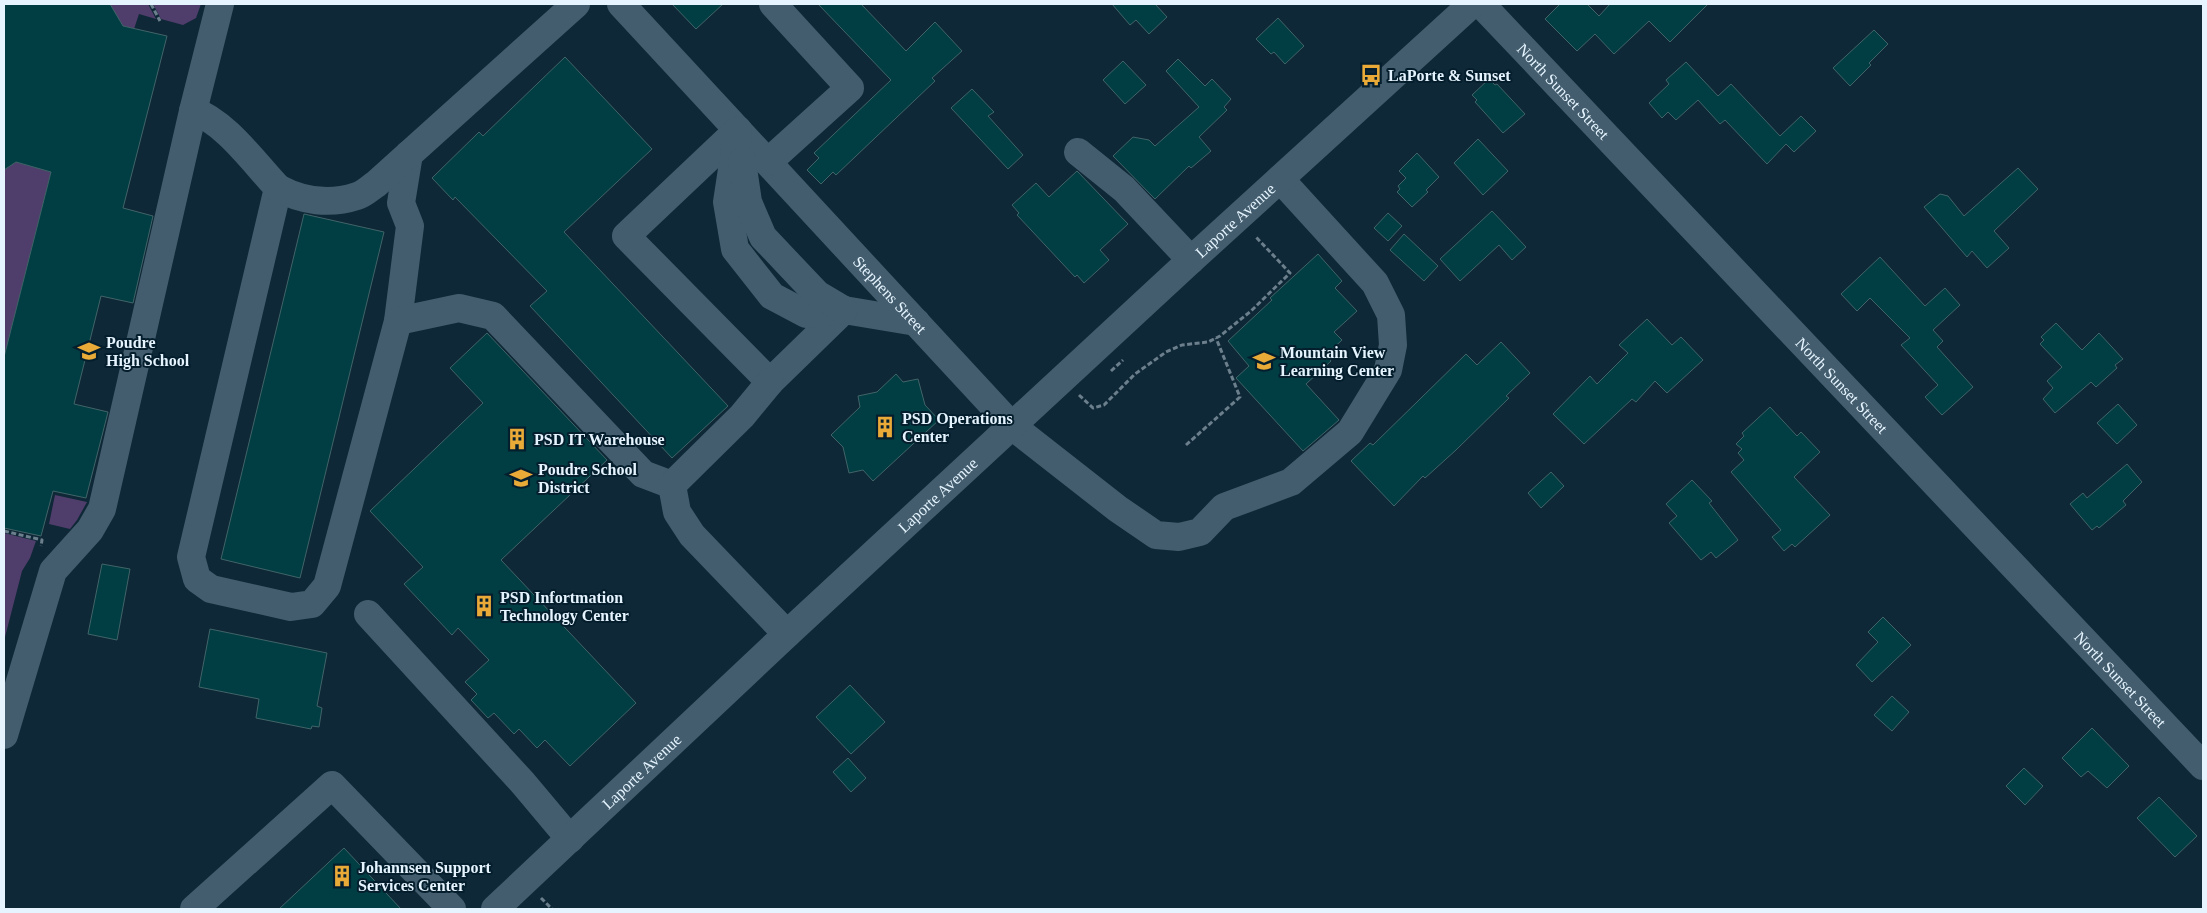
<svg xmlns="http://www.w3.org/2000/svg" width="2207" height="913" viewBox="0 0 2207 913" font-family="Georgia,serif">
<style>
.green{fill:#4f3d6b}
.building{fill:#003e44;stroke:#416468}
.lines{fill:none;stroke-linecap:round;stroke-linejoin:round}
.path{stroke:#6b7f8c;stroke-width:3;stroke-dasharray:5 2.5;stroke-linecap:butt}
.minor{stroke:#435d6e;stroke-width:28}
.labels{text-anchor:middle;dominant-baseline:central;stroke-width:4;stroke-linejoin:round;paint-order:stroke}
.poi-label{font-size:16px;font-weight:bold;fill:#e5f4fe;stroke:#051e2d;text-anchor:start}
.street-label{font-size:16px;fill:#e5f4fe;stroke:#051e2d}
</style>
<rect width="100%" height="100%" fill="#0f2837"/>
<!-- green -->
<g class="green">
<polygon points="110,4 148,4 156,19 139,14 134,29 123,26"/>
<polygon points="153,4 201,4 196,18 183,25 161,19"/>
<polygon points="16,162 51,172 4,357 4,170"/>
<polygon points="55,495 87,502 77,520 70,529 49,524"/>
<polygon points="4,533 36,541 30,558 22,571 4,641"/>
</g>
<!-- building -->
<g class="building">
<polygon points="4,4 110,4 123,26 167,36 123,208 153,216 133,303 101,296 74,404 108,412 106,420 86,498 53,491 41,536 4,528 4,357 51,172 16,162 4,170"/>
<polygon points="672,4 723,4 696,29"/>
<polygon points="818,4 861,4 906,51 935,22 962,51 932,78 935,81 836,175 833,172 821,184 807,170 819,158 814,153 891,80"/>
<polygon points="1112,4 1155,4 1167,17 1149,34 1136,20 1130,25"/>
<polygon points="1560,4 1587,4 1599,16 1610,4 1708,4 1670,42 1649,21 1614,54 1595,34 1577,51 1545,19"/>
<polygon points="1278,18 1304,46 1285,64 1274,52 1271,54 1256,39"/>
<polygon points="1874,30 1888,44 1869,63 1871,65 1850,86 1833,68"/>
<polygon points="565,57 652,149 564,232 728,406 672,458 530,306 547,291 455,197 453,200 432,178 479,132 483,136"/>
<polygon points="1178,59 1205,86 1212,79 1231,99 1224,107 1227,110 1199,137 1211,151 1191,168 1189,166 1155,199 1113,156 1133,137 1149,140 1155,146 1199,107 1166,71"/>
<polygon points="1123,61 1146,85 1125,104 1103,80"/>
<polygon points="1686,62 1718,96 1731,84 1780,136 1801,116 1816,131 1794,152 1786,144 1767,164 1725,120 1720,124 1698,100 1676,120 1668,112 1662,118 1649,103 1669,84 1666,80"/>
<polygon points="1489,79 1495,85 1497,84 1525,114 1503,133 1475,102 1477,100 1472,95"/>
<polygon points="972,89 994,112 988,116 1023,155 1008,169 951,108"/>
<polygon points="1478,139 1508,171 1483,195 1454,163"/>
<polygon points="1417,153 1439,177 1426,190 1428,192 1412,207 1397,192 1400,189 1398,186 1406,178 1399,171"/>
<polygon points="2018,168 2038,189 1994,231 2009,248 1987,268 1972,251 1967,257 1924,207 1940,194 1948,196 1964,216"/>
<polygon points="1077,171 1128,224 1100,250 1109,260 1084,283 1077,275 1075,277 1017,215 1019,213 1012,205 1036,183 1049,197"/>
<polygon points="1492,211 1526,247 1512,260 1499,245 1460,281 1440,259"/>
<polygon points="1388,213 1402,226 1388,241 1374,228"/>
<polygon points="304,214 384,232 300,578 221,559"/>
<polygon points="1404,234 1438,266 1424,281 1390,250"/>
<polygon points="1318,254 1342,281 1335,288 1357,311 1334,332 1342,340 1326,355 1331,361 1306,384 1339,420 1303,451 1236,378 1249,366 1228,341 1272,300 1270,298"/>
<polygon points="1880,257 1925,306 1945,288 1960,305 1933,330 1943,341 1937,347 1973,387 1942,415 1925,397 1938,385 1901,345 1910,338 1870,298 1857,311 1841,294"/>
<polygon points="1647,319 1672,345 1681,337 1703,360 1667,393 1655,381 1636,402 1632,399 1584,444 1553,414 1590,376 1597,384 1628,353 1619,345"/>
<polygon points="2056,323 2082,350 2099,333 2123,359 2115,365 2117,368 2096,387 2091,382 2055,413 2043,399 2053,388 2047,381 2062,367 2040,344 2044,340 2041,337"/>
<polygon points="487,333 607,460 501,560 636,703 570,766 545,740 537,748 519,729 514,734 494,713 488,718 471,700 477,694 465,682 489,660 458,628 452,635 404,584 423,567 370,511 483,403 450,368"/>
<polygon points="1501,342 1530,373 1506,396 1509,398 1456,450 1425,478 1423,476 1394,506 1351,461 1370,443 1373,445 1466,354 1477,365"/>
<polygon points="896,374 903,382 918,379 925,405 939,420 873,481 863,470 849,473 843,447 831,435 860,407 858,396 877,392"/>
<polygon points="2118,404 2137,425 2117,444 2097,423"/>
<polygon points="1770,407 1797,436 1801,432 1820,452 1794,477 1830,515 1795,547 1792,544 1784,551 1772,537 1781,530 1731,472 1744,460 1738,453 1742,449 1736,444 1744,436 1742,433"/>
<polygon points="2127,464 2142,482 2123,501 2126,505 2099,528 2097,526 2092,530 2070,504 2083,493 2087,498"/>
<polygon points="1551,472 1564,486 1541,508 1528,493"/>
<polygon points="1692,480 1712,501 1709,503 1738,540 1716,558 1711,552 1701,560 1669,523 1677,516 1666,504"/>
<polygon points="102,564 130,569 117,640 88,634"/>
<polygon points="1883,617 1911,645 1872,682 1856,665 1878,642 1868,632"/>
<polygon points="210,629 327,653 317,706 322,708 319,727 312,726 311,729 256,718 259,699 199,687"/>
<polygon points="850,685 885,722 851,754 816,717"/>
<polygon points="1892,696 1909,712 1892,731 1874,715"/>
<polygon points="2092,728 2129,766 2107,788 2088,771 2081,777 2062,758"/>
<polygon points="848,758 866,778 851,792 833,772"/>
<polygon points="2024,768 2043,786 2025,805 2006,786"/>
<polygon points="2159,797 2197,836 2175,857 2137,818"/>
<polygon points="344,848 401,909 279,909"/>
</g>
<g class="lines">
<!-- path -->
<g class="path">
<polyline points="151,4 160,21"/>
<polyline points="1111,371 1123,360"/>
<polyline points="1079,395 1093,408 1104,405 1135,374 1166,352 1182,345 1208,342 1220,336 1251,311 1290,273 1255,236"/>
<polyline points="1186,445 1240,397 1216,338"/>
<polyline points="4,531 42,540 41,546"/>
<polyline points="541,898 552,909"/>
</g>
<!-- minor -->
<g class="minor">
<path id="s1" d="M621 4 1012 426 1118 509 1156 535 1179 537 1200 532 1224 507 1291 482 1350 432 1388 370 1393 345 1391 315 1375 283 1280 179"/>
<path id="s2" d="M1481 4 2203 766"/>
<path d="M193 111C225 121 255 164 278 188L191 557 197 579 211 589 291 607 312 604 327 586 398 321 410 226 401 203 409 154"/>
<polyline points="738,130 626,236 770,382 844,310 916,322"/>
<polyline points="738,130 727,202 735,249 772,296 806,314 844,310"/>
<polyline points="1078,152 1124,189 1191,260"/>
<polyline points="742,161 748,202 763,237 817,294 844,310"/>
<polyline points="768,162 850,88 773,4"/>
<path d="M278 188C302 201 330 205 357 196 364 194 370 188 376 184L576 4"/>
<polyline points="398,321 459,308 493,316 643,474 672,485"/>
<polyline points="770,382 742,416 672,485 677,512 692,535 787,634"/>
<polyline points="368,614 523,783 570,839"/>
<polyline points="4,735 53,571 90,530 102,509 193,111 220,4"/>
<polyline points="194,909 332,785 452,909"/>
<path id="s3" d="M495 909 787 634 1191 260 1472 4"/>
</g>
</g>
<!-- icons -->
<defs>
<g id="bus-bare" transform="scale(1.725)"><path d="M-5-6H5V4H4V6H2V4H-2V6H-4V4H-5ZM-3.5-4V0h7V-4ZM-3.5 1.2v1.5H-2V1.2ZM2 1.2v1.5H3.5V1.2Z" fill="#e9aa38" stroke="#051e2d" stroke-width="2.5" paint-order="stroke"/></g>
<g id="school-bare" transform="scale(1.725)"><path d="M0-5L7-2L0 1L-7-2ZM-4 1L0 2.5L4 1V4Q0 6-4 4Z" fill="#e9aa38" stroke="#051e2d" stroke-width="2.5" paint-order="stroke"/></g>
<g id="building-bare" transform="scale(1.725)"><path d="M-4-6H4V6H1V3H-1V6H-4ZM-2.5-4.3h1.7v1.8h-1.7ZM.8-4.3h1.7v1.8H.8ZM-2.5-1h1.7V.8h-1.7ZM.8-1h1.7V.8H.8Z" fill="#e9aa38" stroke="#051e2d" stroke-width="2.5" paint-order="stroke"/></g>
</defs>
<g fill-rule="evenodd">
<use href="#bus-bare" x="1371" y="75"/>
<use href="#school-bare" x="89" y="351"/>
<use href="#school-bare" x="1264" y="361"/>
<use href="#building-bare" x="885" y="427"/>
<use href="#building-bare" x="517" y="439"/>
<use href="#school-bare" x="521" y="478"/>
<use href="#building-bare" x="484" y="606"/>
<use href="#building-bare" x="342" y="876"/>
</g>
<g class="labels">
<!-- poi labels -->
<g class="poi-label">
<text x="1388" y="75">LaPorte &amp; Sunset</text>
<text x="106" y="342">Poudre<tspan x="106" dy="18">High School</tspan></text>
<text x="1280" y="352">Mountain View<tspan x="1280" dy="18">Learning Center</tspan></text>
<text x="902" y="418">PSD Operations<tspan x="902" dy="18">Center</tspan></text>
<text x="534" y="439">PSD IT Warehouse</text>
<text x="538" y="469">Poudre School<tspan x="538" dy="18">District</tspan></text>
<text x="500" y="597">PSD Infortmation<tspan x="500" dy="18">Technology Center</tspan></text>
<text x="358" y="867">Johannsen Support<tspan x="358" dy="18">Services Center</tspan></text>
</g>
<!-- street labels -->
<g class="street-label">
<text stroke="none"><textPath href="#s2" startOffset="120">North Sunset Street</textPath></text>
<text stroke="none"><textPath href="#s3" startOffset="1011">Laporte Avenue</textPath></text>
<text stroke="none"><textPath href="#s1" startOffset="396">Stephens Street</textPath></text>
<text stroke="none"><textPath href="#s2" startOffset="525">North Sunset Street</textPath></text>
<text stroke="none"><textPath href="#s3" startOffset="606">Laporte Avenue</textPath></text>
<text stroke="none"><textPath href="#s2" startOffset="930">North Sunset Street</textPath></text>
<text stroke="none"><textPath href="#s3" startOffset="201">Laporte Avenue</textPath></text>
</g>
</g>
<!-- border -->
<rect width="2207" height="913" fill="none" stroke="#e5f4fe" stroke-width="10"/>
</svg>
